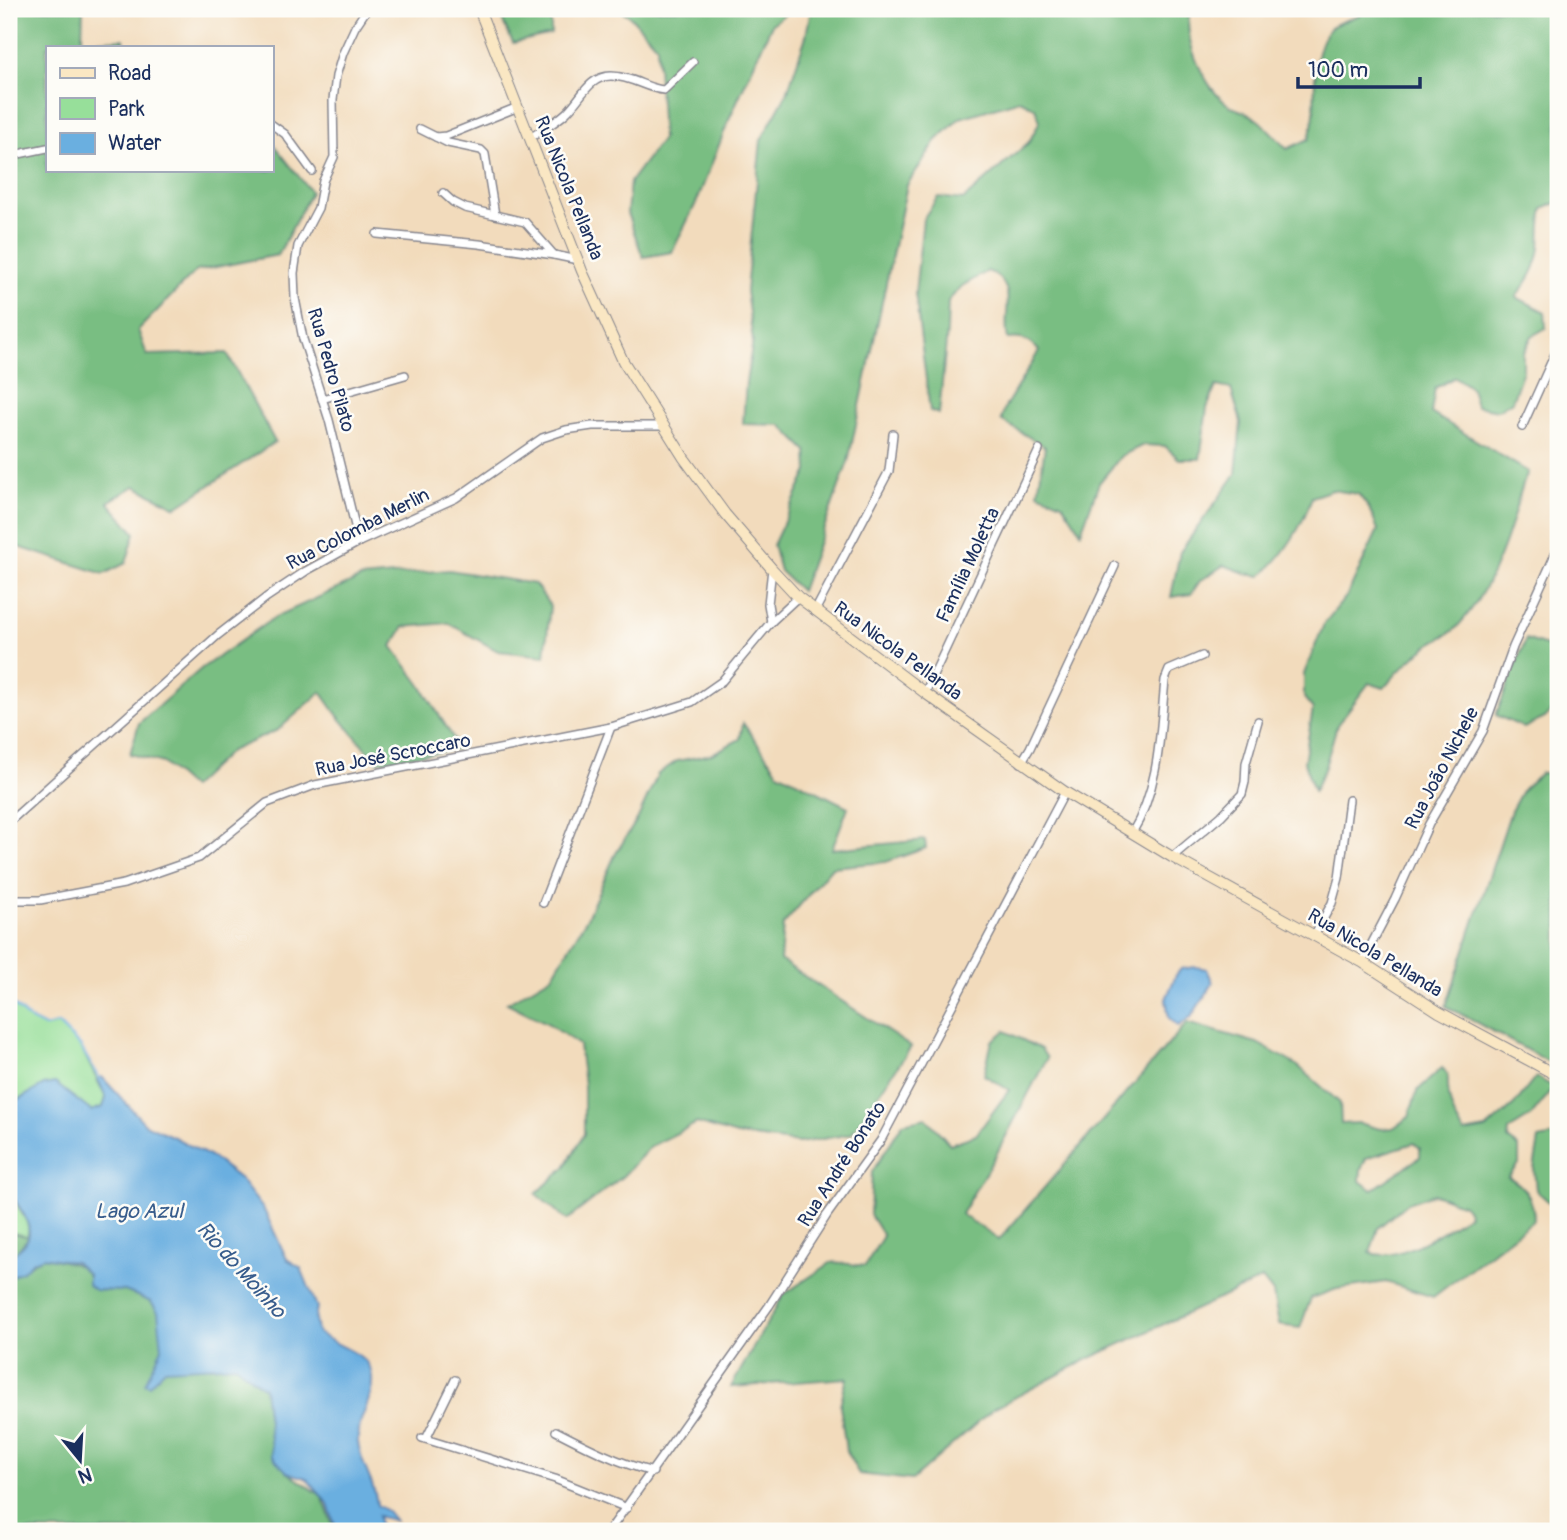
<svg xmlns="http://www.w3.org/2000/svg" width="1567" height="1540" viewBox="0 0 1567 1540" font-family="Pangolin,sans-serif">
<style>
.green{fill:#97df9a;stroke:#59877c;stroke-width:2}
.forest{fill:#79be82;stroke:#4a7670;stroke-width:2;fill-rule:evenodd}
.water{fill:#6aafe0;stroke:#426f9f;stroke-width:2}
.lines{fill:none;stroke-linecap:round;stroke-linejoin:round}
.stream{stroke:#6aafe0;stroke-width:2.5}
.street-casing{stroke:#86858d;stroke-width:10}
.secondary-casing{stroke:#86858d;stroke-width:12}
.street{stroke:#fff;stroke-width:7}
.secondary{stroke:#fae7c3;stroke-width:10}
.labels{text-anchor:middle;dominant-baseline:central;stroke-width:5;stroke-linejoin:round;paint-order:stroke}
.street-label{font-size:19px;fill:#1b2f5e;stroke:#fdfcf7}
.water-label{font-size:21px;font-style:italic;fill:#375c8c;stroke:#fdfcf7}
</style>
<rect width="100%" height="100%" fill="#fdfcf7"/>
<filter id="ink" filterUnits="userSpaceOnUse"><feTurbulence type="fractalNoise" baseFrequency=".0143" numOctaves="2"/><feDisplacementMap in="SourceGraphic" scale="14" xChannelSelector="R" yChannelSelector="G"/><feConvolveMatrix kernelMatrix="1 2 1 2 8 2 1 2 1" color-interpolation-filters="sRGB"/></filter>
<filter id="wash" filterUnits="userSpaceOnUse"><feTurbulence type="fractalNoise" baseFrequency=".00686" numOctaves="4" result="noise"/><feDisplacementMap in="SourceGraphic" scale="28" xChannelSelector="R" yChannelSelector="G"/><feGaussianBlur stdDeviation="1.57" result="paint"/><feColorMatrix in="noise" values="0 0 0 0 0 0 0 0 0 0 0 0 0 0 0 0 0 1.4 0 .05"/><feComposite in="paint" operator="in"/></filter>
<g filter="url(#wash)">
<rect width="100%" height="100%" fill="#f2dbbc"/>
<!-- green -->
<g class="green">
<polygon points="9,1001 29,1019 45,1027 58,1024 81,1047 106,1098 103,1107 91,1111 55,1083 44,1085 9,1105"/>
<path d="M9 1187C22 1226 45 1222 9 1261Z"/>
</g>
<!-- forest -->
<g class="forest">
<polygon points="9,9 83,9 82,41 124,39 125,47 47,47 47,170 271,170 271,141 311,192 278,255 196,271 138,330 147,355 227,353 275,442 176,507 135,486 108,502 135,533 126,563 104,574 9,544"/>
<polygon points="497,9 551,9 551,34 513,43"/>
<polygon points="617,9 792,9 772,24 730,117 697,201 672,252 643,257 627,213 630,182 662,139 657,46 629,15"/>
<path d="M811 9H1191C1181 36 1203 86 1226 103 1234 110 1247 111 1255 118 1267 126 1277 139 1287 149L1309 139C1311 130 1314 121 1314 112 1316 88 1310 40 1335 25 1347 18 1359 18 1369 9H1558V202L1543 209C1540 223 1541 235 1540 248 1537 268 1528 282 1516 297L1545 312 1546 328 1532 336 1523 354V370L1512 401 1498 410 1476 406 1471 388 1455 377 1435 388 1431 413 1528 472C1520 489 1517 506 1511 524 1500 559 1482 602 1455 629 1449 635 1439 638 1432 643 1414 655 1398 671 1384 688L1369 683 1337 725 1325 767 1314 791 1304 762 1313 709 1304 698V674L1324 624 1348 594 1378 530 1369 508 1358 494 1332 490 1312 497C1302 527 1285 554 1261 576L1245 573 1224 565 1200 581 1191 594 1171 597 1180 552 1236 474 1241 422 1231 389 1216 386 1207 408 1200 459H1179L1165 446 1143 445 1121 456 1099 483 1081 532 1062 503 1038 493 1045 447 1001 420 1005 407 1039 351C1030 340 1022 337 1008 339 1001 312 1021 286 988 271L962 286 948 301 947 331 939 414 930 411 915 293 923 219 938 197 963 200 1029 142 1040 121 1035 108 1020 100 960 118 936 141 907 185 848 462 801 591 780 571 773 545 808 471 807 451 781 425 743 424 746 382 753 341 746 291 761 140 787 93 806 36Z"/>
<polygon points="449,570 535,584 550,606 545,656 498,651 448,623 404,627 392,646 420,684 460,749 377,762 338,716 321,692 278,730 230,751 191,788 163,763 130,754 139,723 202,668 275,617 361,578"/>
<polygon points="1526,639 1558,650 1558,704 1545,718 1524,728 1496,715"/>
<polygon points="743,723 778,772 848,807 832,849 925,840 926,848 886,862 832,867 783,925 780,960 911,1047 851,1134 799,1143 737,1135 697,1123 651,1146 623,1176 567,1220 536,1194 565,1167 584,1134 584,1085 579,1045 549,1024 507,1003 552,976 587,918 615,855 638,818 658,774 677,761 712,754 740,739"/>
<polygon points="1541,773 1558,773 1558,1067 1446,1006 1511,811 1523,789"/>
<path d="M1187 1023 1257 1043 1298 1066 1340 1103 1341 1124 1359 1123 1380 1129 1393 1128 1409 1117 1417 1091 1442 1068 1448 1074C1447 1098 1451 1113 1464 1133L1486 1129 1514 1105 1536 1077 1554 1087 1531 1116 1509 1130 1508 1139 1519 1147V1164L1508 1177C1526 1186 1534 1201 1534 1220L1433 1297 1386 1282 1337 1289 1311 1298 1300 1328 1279 1325 1273 1293 1262 1279 1088 1359 993 1409 912 1480 859 1474 846 1451 840 1405 847 1378 731 1387 783 1295 832 1262 865 1266 883 1236 870 1215 872 1172 903 1123 926 1118 950 1144 976 1135 1009 1090 984 1075 992 1041 1005 1031 1041 1049 1047 1058 997 1153 961 1214 999 1240ZM1414 1143 1420 1148V1157L1372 1190 1360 1181 1361 1170 1366 1158ZM1434 1194 1464 1205 1469 1215C1445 1230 1400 1263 1370 1253L1378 1228 1407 1203Z"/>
<polygon points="1558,1135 1558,1196 1550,1203 1536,1190 1534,1169 1539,1139"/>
<polygon points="9,1232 29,1237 9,1261"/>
<path d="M44 1257C74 1265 82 1258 95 1290L125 1291 151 1302 209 1367 235 1365 264 1388 287 1472 322 1496 335 1531H9V1278C22 1272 31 1262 44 1257Z"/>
</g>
<!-- water -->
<g class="water">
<polygon points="1196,967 1207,969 1213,983 1191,1017 1178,1026 1169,1018 1166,999 1176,975 1181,969"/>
<path d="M102 1077 145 1124 174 1137 213 1158 240 1179 264 1210 287 1259 301 1268 317 1307 315 1319 317 1332C350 1355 386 1353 367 1405 362 1418 357 1428 358 1442 360 1465 376 1483 377 1505L387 1511 395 1521 378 1516 381 1531H337L327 1502 306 1478 287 1472 272 1456 264 1388 235 1365 165 1369 149 1385 145 1383 162 1348 158 1312 151 1302 138 1296 125 1291 95 1290 88 1285V1274L75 1262 44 1257 33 1261 23 1271 9 1278C9 1273 7 1265 9 1261 13 1251 28 1246 29 1234 30 1217 14 1203 9 1187V1105L44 1085 55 1083 91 1111 103 1107 106 1098 98 1079Z"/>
</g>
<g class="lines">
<!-- stream -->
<polyline class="stream" points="9,1001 29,1019 45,1027 58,1024 81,1047 100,1080"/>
</g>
</g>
<g filter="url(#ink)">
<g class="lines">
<!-- street casing -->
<g class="street-casing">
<g id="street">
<polyline points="271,124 285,134 312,171"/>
<polyline points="420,129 436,137 446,136 518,107"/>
<polyline points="436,137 448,143 481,150 485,154 495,215"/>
<path d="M530 138C542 130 555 123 566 113 581 99 589 76 611 76 632 76 647 89 664 90L693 62"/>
<polyline points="9,156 47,148"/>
<polyline points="443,193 453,202 465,208 525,222 554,255 578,260"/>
<polyline points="377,234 479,244 554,255"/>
<polyline points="322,399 405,375"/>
<polyline points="1522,427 1558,347"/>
<polyline points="359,542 329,420 303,339 295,298 294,273 298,246 318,208 323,181 334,157 333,100 336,76 343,53 355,27 367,9"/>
<polyline points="815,611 889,471 893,434"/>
<polyline points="771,622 768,604 772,569"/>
<polyline points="925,693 1039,450"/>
<polyline points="1021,763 1030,748 1115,566"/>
<polyline points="9,822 218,635 267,597 306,571 359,542 456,498 542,438 566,430 592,426 663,426"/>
<path d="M1132 833C1160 787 1160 732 1165 680L1169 670 1202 656"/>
<polyline points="1172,857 1221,816 1242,794 1245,782 1246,763 1258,721"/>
<polyline points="9,898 14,900 40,900 124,884 199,858 267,803 315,785 611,727 692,702 722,681 771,622 798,597"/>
<polyline points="543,903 611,727"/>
<polyline points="1314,936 1332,903 1339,878 1349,800"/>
<polyline points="1362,962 1395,899 1429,824 1483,731 1513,647 1558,548"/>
<path d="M556 1431C587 1447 618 1463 653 1472"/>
<polyline points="422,1438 555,1479 627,1508"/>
<polyline points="426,1439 455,1380"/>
<polyline points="609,1531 769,1306 827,1215 881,1140 1065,792"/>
</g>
</g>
<!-- secondary casing -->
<g class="secondary-casing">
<polyline id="secondary" points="479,9 582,271 623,361 684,458 725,514 772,569 798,597 925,693 1065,792 1172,857 1362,962 1439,1012 1558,1076"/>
</g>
<!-- street -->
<use href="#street" class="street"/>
<!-- secondary -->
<use href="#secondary" class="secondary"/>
</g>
</g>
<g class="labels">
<!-- street labels -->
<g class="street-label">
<text transform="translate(569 188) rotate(68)">Rua Nicola Pellanda</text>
<text transform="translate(331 370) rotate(74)">Rua Pedro Pilato</text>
<text transform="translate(358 529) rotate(-27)">Rua Colomba Merlin</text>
<text transform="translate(968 565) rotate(-65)">Família Moletta</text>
<text transform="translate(898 651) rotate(36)">Rua Nicola Pellanda</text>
<text transform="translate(393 755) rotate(-11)">Rua José Scroccaro</text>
<text transform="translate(1442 768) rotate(-62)">Rua João Nichele</text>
<text transform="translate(1375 953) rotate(31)">Rua Nicola Pellanda</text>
<text transform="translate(842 1164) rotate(-57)">Rua André Bonato</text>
</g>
<!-- water labels -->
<g class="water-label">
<text x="139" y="1211">Lago Azul</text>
<text transform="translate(241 1270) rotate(48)">Rio do Moinho</text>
</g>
</g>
<!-- margin -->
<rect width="1567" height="1540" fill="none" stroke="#fdfcf7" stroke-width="35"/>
<!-- legend -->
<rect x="46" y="46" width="228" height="126" fill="#fdfcf7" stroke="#a3aaba" stroke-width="2"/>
<rect x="60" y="68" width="35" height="10" fill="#fae7c3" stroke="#a3aaba" stroke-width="2"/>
<text x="108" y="80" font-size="21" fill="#1b2f5e">Road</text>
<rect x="60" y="98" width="35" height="21" fill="#97df9a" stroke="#a3aaba" stroke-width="2"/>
<text x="108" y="116" font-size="21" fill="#1b2f5e">Park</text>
<rect x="60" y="133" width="35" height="21" fill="#6aafe0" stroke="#a3aaba" stroke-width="2"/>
<text x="108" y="150" font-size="21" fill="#1b2f5e">Water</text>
<!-- north arrow -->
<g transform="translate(80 1460) rotate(162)" stroke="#fdfcf7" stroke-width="5" paint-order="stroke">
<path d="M0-5L12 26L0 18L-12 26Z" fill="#1b2f5e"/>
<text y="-10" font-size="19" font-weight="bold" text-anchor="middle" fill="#1b2f5e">N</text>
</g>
<!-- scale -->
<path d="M1298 77v10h122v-10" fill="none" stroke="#1b2f5e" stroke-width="3.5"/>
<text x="1308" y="77" font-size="21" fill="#1b2f5e" stroke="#fdfcf7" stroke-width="5" paint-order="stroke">100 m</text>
</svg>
